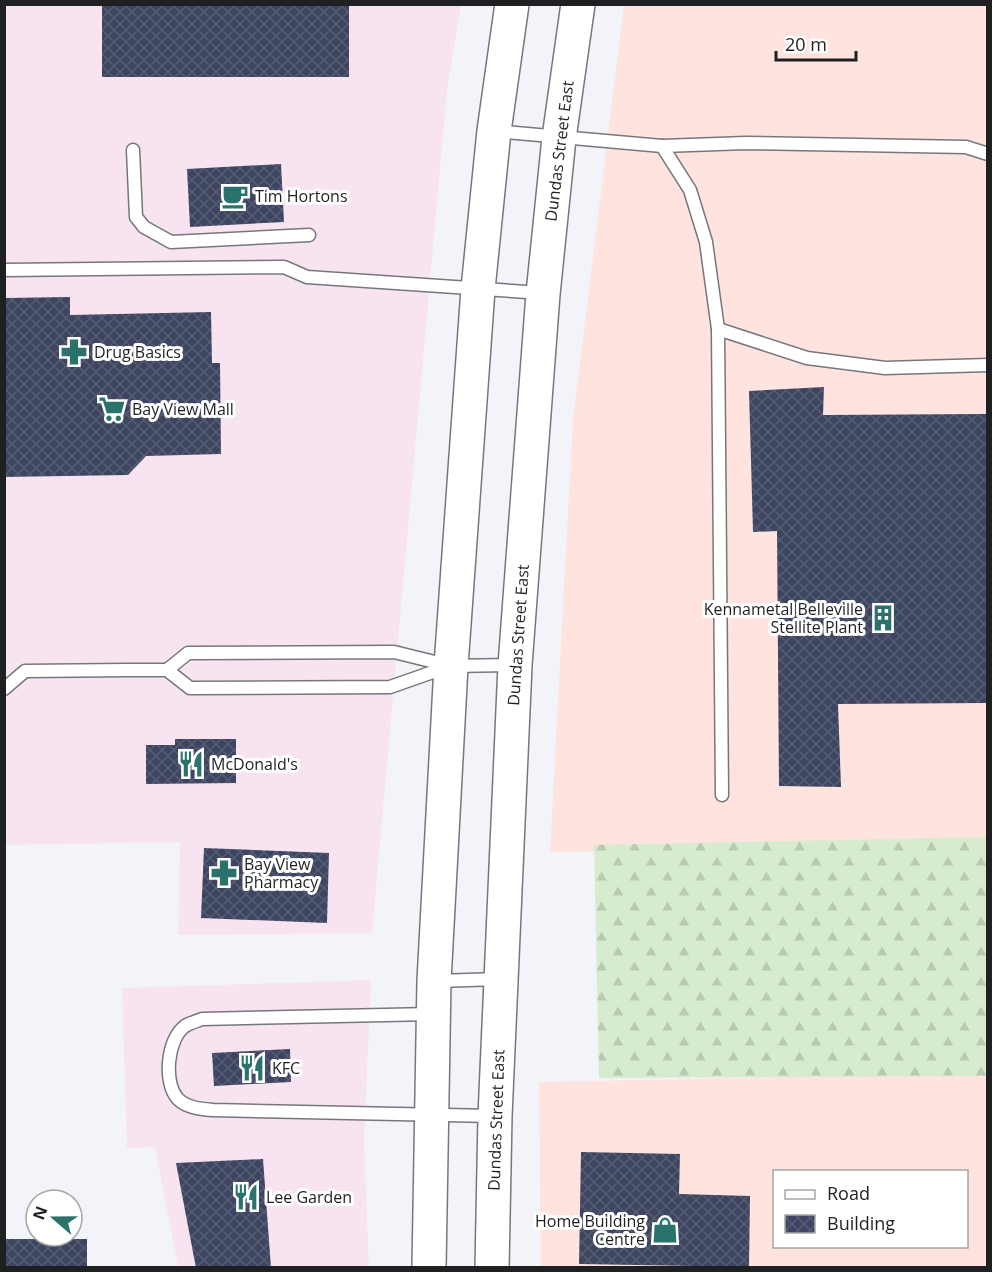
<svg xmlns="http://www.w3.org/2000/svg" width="992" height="1272" viewBox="0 0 992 1272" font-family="'Open Sans',sans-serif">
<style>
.commercial{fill:#f8e3f1}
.industrial{fill:#fee3df;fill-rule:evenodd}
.forest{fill:url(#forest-firs)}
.building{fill:url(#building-cross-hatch)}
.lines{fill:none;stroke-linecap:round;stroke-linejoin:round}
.lane-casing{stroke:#76777c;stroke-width:15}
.primary-casing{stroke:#76777c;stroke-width:36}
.lane{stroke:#fff;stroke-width:12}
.primary{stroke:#fff;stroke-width:33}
.labels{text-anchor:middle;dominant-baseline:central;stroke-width:6;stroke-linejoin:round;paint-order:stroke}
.street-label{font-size:16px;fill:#1f2021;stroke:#fff}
.poi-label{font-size:16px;fill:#1f2021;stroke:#fff;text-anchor:start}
</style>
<defs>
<pattern id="forest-firs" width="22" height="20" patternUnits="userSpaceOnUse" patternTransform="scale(1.5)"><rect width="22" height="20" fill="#d7eccf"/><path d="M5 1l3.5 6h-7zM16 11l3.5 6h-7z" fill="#b8cab1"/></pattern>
<pattern id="building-cross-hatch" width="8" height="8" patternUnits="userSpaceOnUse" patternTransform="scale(1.5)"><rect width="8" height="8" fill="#3d4561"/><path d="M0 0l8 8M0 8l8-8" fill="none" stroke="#565d73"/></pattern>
</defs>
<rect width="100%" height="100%" fill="#f2f4f9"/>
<!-- commercial -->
<g class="commercial">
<polygon points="4,5 461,5 447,90 372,933 178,935 180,842 5,845"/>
<polygon points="371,980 364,1140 369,1267 178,1267 155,1147 127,1148 122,988"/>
</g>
<!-- industrial -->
<g class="industrial">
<polygon points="624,5 987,5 987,846 550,852 573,419"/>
<path d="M987 1073V1267H541L539 1082ZM774 1172H966V1246H774Z"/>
</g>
<!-- forest -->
<polygon class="forest" points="987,837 987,1076 599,1078 594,845"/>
<!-- building -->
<g class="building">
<rect x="102" y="4" width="247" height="73"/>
<polygon points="281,164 284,222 190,227 187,169"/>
<polygon points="70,297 70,315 211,312 212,363 220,363 221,454 146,456 128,475 4,477 4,298"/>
<polygon points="824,387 823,415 987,414 987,703 838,704 841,787 779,786 777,531 753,532 749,391"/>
<polygon points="175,739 236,739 236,783 146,784 146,745 175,745"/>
<polygon points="204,848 329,853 327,923 201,918"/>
<polygon points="290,1049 291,1082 214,1086 212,1053"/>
<polygon points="581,1152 680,1154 679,1194 750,1196 749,1267 579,1264"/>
<polygon points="263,1159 271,1268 196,1268 176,1163"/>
<rect x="4" y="1239" width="83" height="29"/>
</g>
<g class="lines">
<!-- lane casing -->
<g class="lane-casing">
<g id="lane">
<polyline points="495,131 662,146 690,190 706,242 718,329 722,795"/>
<polyline points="662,146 746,143 966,147 988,154"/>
<polyline points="133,150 136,217 144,227 171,242 309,235"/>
<polyline points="4,270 284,267 307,277 542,293"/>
<polyline points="718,329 807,358 885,368 988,365"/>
<polyline points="167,670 188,653 394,652 451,666 514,665"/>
<polyline points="4,689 25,671 128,670 167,670 190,688 390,687 450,666"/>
<polyline points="436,981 500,979"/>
<path d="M432 1014 202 1019C197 1021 190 1023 185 1026 167 1039 163 1083 178 1099 187 1108 201 1109 213 1110L493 1116"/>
</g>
</g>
<!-- primary casing -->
<g class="primary-casing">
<g id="primary">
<polyline points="429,1268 434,981 451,666 478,289 494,131 512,4"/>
<polyline points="492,1268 495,1116 515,665 543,294 559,138 578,4"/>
</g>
</g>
<!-- lane -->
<use href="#lane" class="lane"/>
<!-- primary -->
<use href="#primary" class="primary"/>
</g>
<!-- icons -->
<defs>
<g id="cafe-bare" transform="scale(2.07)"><path d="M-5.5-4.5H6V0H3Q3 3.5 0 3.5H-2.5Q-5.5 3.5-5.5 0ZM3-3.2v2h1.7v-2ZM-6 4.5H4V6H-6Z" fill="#2a726c" stroke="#fff" stroke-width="2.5" paint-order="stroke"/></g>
<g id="pharmacy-bare" transform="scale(2.07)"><path d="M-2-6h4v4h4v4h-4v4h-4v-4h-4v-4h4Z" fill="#2a726c" stroke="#fff" stroke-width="2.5" paint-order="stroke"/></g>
<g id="supermarket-bare" transform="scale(2.07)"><path d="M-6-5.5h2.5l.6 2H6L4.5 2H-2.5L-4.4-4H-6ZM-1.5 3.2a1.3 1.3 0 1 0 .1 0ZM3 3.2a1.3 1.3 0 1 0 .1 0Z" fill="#2a726c" stroke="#fff" stroke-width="2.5" paint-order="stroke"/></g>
<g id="building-bare" transform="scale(2.07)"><path d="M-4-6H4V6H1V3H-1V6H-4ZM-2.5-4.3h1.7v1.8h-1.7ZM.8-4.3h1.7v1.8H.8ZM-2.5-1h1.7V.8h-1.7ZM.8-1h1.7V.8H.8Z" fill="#2a726c" stroke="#fff" stroke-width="2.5" paint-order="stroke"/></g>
<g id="restaurant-bare" transform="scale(2.07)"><path d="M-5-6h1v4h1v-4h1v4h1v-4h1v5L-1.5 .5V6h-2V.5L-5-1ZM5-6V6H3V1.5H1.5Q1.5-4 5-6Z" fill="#2a726c" stroke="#fff" stroke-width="2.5" paint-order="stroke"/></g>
<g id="shop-bare" transform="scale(2.07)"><path d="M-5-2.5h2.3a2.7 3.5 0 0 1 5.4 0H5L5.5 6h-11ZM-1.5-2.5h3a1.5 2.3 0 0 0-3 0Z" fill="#2a726c" stroke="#fff" stroke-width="2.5" paint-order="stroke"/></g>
</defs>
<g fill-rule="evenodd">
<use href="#cafe-bare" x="235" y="196"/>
<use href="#pharmacy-bare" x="74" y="352"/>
<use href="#supermarket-bare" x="112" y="409"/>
<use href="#building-bare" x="883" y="618"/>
<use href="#restaurant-bare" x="191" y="764"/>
<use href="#pharmacy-bare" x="224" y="873"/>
<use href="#restaurant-bare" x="252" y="1068"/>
<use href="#restaurant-bare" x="246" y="1197"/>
<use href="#shop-bare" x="665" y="1230"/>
</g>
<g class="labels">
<!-- street labels -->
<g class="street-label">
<text transform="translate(559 151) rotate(-83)">Dundas Street East</text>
<text transform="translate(518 635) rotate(-86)">Dundas Street East</text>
<text transform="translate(496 1120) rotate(-88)">Dundas Street East</text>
</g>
<!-- poi labels -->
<g class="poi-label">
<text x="255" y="196">Tim Hortons</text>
<text x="94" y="352">Drug Basics</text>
<text x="132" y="409">Bay View Mall</text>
<text x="863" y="609" text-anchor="end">Kennametal Belleville<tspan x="863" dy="18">Stellite Plant</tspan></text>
<text x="211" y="764">McDonald's</text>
<text x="244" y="864">Bay View<tspan x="244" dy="18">Pharmacy</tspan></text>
<text x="272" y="1068">KFC</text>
<text x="266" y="1197">Lee Garden</text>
<text x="645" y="1221" text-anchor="end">Home Building<tspan x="645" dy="18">Centre</tspan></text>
</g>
</g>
<!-- border -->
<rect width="992" height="1272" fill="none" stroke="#1f2021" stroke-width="12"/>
<!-- legend -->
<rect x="773" y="1170" width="195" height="78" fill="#ffffff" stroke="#a5a6a6" stroke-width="1.5"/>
<rect x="785" y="1190" width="30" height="9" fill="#ffffff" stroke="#a5a6a6" stroke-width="1.5"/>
<text x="827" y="1200" font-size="18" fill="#1f2021">Road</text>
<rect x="785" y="1215" width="30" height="18" fill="url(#building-cross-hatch)" stroke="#a5a6a6" stroke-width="1.5"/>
<text x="827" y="1230" font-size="18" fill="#1f2021">Building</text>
<!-- north arrow -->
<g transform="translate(54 1218) rotate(290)"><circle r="28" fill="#ffffff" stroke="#a5a6a6" stroke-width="1.5"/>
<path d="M0-4.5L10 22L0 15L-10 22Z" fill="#2a726c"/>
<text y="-9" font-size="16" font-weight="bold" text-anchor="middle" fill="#1f2021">N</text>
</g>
<!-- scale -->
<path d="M776 51v9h80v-9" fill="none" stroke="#1f2021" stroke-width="3"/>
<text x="785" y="51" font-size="18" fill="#1f2021" stroke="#ffffff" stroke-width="4.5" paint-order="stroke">20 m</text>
</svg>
